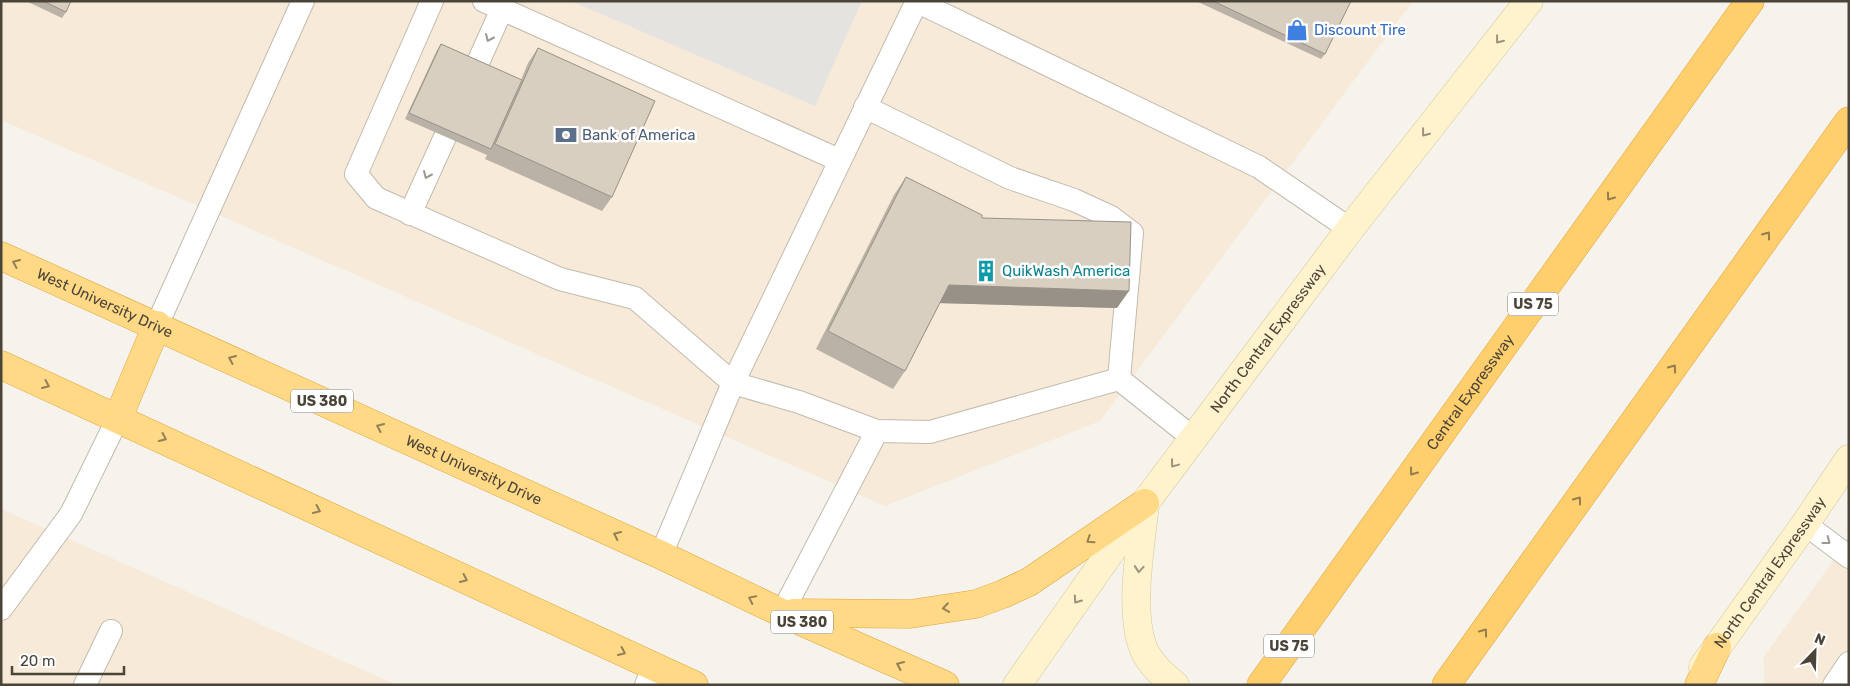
<svg xmlns="http://www.w3.org/2000/svg" width="1850" height="686" viewBox="0 0 1850 686" font-family="Rubik,sans-serif">
<style>
.commercial{fill:#f7ead8}
.parking{fill:#e5e3e0}
.lines{fill:none;stroke-linecap:round;stroke-linejoin:round}
.service-casing{stroke:#c2bbae;stroke-width:24}
.secondary-casing{stroke:#d6c79b;stroke-width:29}
.trunk-casing{stroke:#e0a43c;stroke-width:29}
.motorway-casing{stroke:#e0a43c;stroke-width:29}
.service{stroke:#fff;stroke-width:22}
.secondary{stroke:#fff3cd;stroke-width:28}
.trunk{stroke:#ffd985;stroke-width:28}
.motorway{stroke:#ffcf6e;stroke-width:28}
.wall{fill:#bab2a6}
.shaded-wall{fill:#979187}
.building{fill:#d8cfc1;stroke:#979187}
.oneway{stroke:#9c9892}
.oneway2{stroke:#9c937c}
.oneway3{stroke:#937c4e}
.oneway4{stroke:#938057}
.labels{text-anchor:middle;dominant-baseline:central;stroke-width:5;stroke-linejoin:round;paint-order:stroke}
.shield{fill:#fff;stroke:#817c74;stroke-width:1}
.shield-label{font-size:14px;font-weight:bold;fill:#4b4439}
.shop-label{font-size:15px;fill:#366cbe;stroke:#fff;text-anchor:start}
.service-label{font-size:15px;fill:#4e5e75;stroke:#fff;text-anchor:start}
.culture-label{font-size:15px;fill:#0d838f;stroke:#fff;text-anchor:start}
.street-label{font-size:15px;fill:#4b4439;stroke:#fff}
</style>
<rect width="100%" height="100%" fill="#f6f3ec"/>
<!-- commercial -->
<g class="commercial">
<polygon points="1,1 1413,1 1100,421 885,506 1,120"/>
<polygon points="1,509 397,685 1,685"/>
<polygon points="1849,539 1849,685 1765,685 1763,658"/>
</g>
<!-- parking -->
<polygon class="parking" points="571,1 862,1 815,106"/>
<g class="lines">
<!-- service casing -->
<g class="service-casing">
<g id="service">
<polyline points="432,1 356,174 376,198 560,279 635,298 733,383 799,402 877,431 782,613"/>
<polyline points="484,1 839,160"/>
<polyline points="916,1 1259,167 1350,229"/>
<polyline points="476,67 502,9"/>
<polyline points="865,107 1010,178 1074,200 1111,217 1132,233 1119,379 1193,438"/>
<polyline points="410,214 445,137"/>
<polyline points="157,325 303,1"/>
<polyline points="877,431 930,432 1119,379"/>
<polyline points="1805,524 1849,557"/>
<polyline points="661,555 733,383 917,1"/>
<polyline points="1,609 71,514 118,418"/>
<polyline points="85,685 111,631"/>
<polyline points="646,685 653,667"/>
<polyline points="1834,685 1849,663"/>
</g>
</g>
<!-- secondary casing -->
<g class="secondary-casing">
<g id="secondary">
<path d="M1145 504C1141 544 1127 618 1146 654 1152 665 1165 677 1175 685"/>
<path id="s1" d="M1703 667 1805 524 1849 459"/>
<path id="s2" d="M1017 685 1145 503 1350 229 1529 1"/>
</g>
</g>
<!-- trunk casing -->
<g class="trunk-casing">
<g id="trunk">
<path id="s3" d="M1 256 661 555 782 613 945 685"/>
<polyline points="1,365 694,685"/>
<polyline points="118,418 157,325"/>
<polyline points="794,613 910,614 976,604 1003,594 1029,582 1145,503"/>
<polyline points="1699,685 1717,647"/>
</g>
</g>
<!-- motorway casing -->
<g class="motorway-casing">
<g id="motorway">
<path id="s4" d="M1261 685 1750 1"/>
<polyline points="1446,685 1849,121"/>
</g>
</g>
<!-- service -->
<use href="#service" class="service"/>
<!-- secondary -->
<use href="#secondary" class="secondary"/>
<!-- trunk -->
<use href="#trunk" class="trunk"/>
<!-- motorway -->
<use href="#motorway" class="motorway"/>
</g>
<!-- wall -->
<g class="wall">
<polygon points="26,1 71,1 66,12 62,18"/>
<polygon points="1196,1 1351,1 1325,54 1321,59"/>
<polygon points="441,44 521,80 528,63 538,48 612,197 602,211 485,159 487,155 405,119 437,50"/>
<polygon points="906,177 982,218 1117,308 940,303 905,371 893,389 816,349 894,195"/>
</g>
<!-- shaded-wall -->
<polygon class="shaded-wall" points="949,285 1129,291 1117,308 936,303"/>
<!-- building -->
<g class="building">
<polygon points="43,1 71,1 66,12"/>
<polygon points="1213,1 1351,1 1325,54"/>
<polygon points="441,44 522,80 491,149 409,113"/>
<polygon points="538,48 655,101 612,197 495,144"/>
<polygon points="906,177 982,215 982,218 1131,222 1129,291 949,285 905,371 828,331"/>
</g>
<!-- one-way arrows -->
<defs><path id="oneway-chevron" d="M-2-3.5L2.5 0L-2 3.5" fill="none" stroke-width="1.6" stroke-linecap="round" stroke-linejoin="round" transform="scale(1.25)"/></defs>
<g class="oneway">
<use href="#oneway-chevron" transform="translate(489 38) rotate(114)"/>
<use href="#oneway-chevron" transform="translate(427 175) rotate(114)"/>
<use href="#oneway-chevron" transform="translate(1827 541) rotate(37)"/>
</g>
<g class="oneway2">
<use href="#oneway-chevron" transform="translate(1499 40) rotate(128)"/>
<use href="#oneway-chevron" transform="translate(1425 133) rotate(128)"/>
<use href="#oneway-chevron" transform="translate(1174 464) rotate(127)"/>
<use href="#oneway-chevron" transform="translate(1139 569) rotate(95)"/>
<use href="#oneway-chevron" transform="translate(1077 600) rotate(125)"/>
</g>
<g class="oneway3">
<use href="#oneway-chevron" transform="translate(1610 197) rotate(126)"/>
<use href="#oneway-chevron" transform="translate(1767 235) rotate(-54)"/>
<use href="#oneway-chevron" transform="translate(1673 368) rotate(-54)"/>
<use href="#oneway-chevron" transform="translate(1413 472) rotate(126)"/>
<use href="#oneway-chevron" transform="translate(1578 500) rotate(-54)"/>
<use href="#oneway-chevron" transform="translate(1484 632) rotate(-54)"/>
</g>
<g class="oneway4">
<use href="#oneway-chevron" transform="translate(16 263) rotate(-156)"/>
<use href="#oneway-chevron" transform="translate(232 359) rotate(-156)"/>
<use href="#oneway-chevron" transform="translate(46 385) rotate(24)"/>
<use href="#oneway-chevron" transform="translate(380 427) rotate(-156)"/>
<use href="#oneway-chevron" transform="translate(163 438) rotate(25)"/>
<use href="#oneway-chevron" transform="translate(317 510) rotate(25)"/>
<use href="#oneway-chevron" transform="translate(617 535) rotate(-155)"/>
<use href="#oneway-chevron" transform="translate(1090 540) rotate(146)"/>
<use href="#oneway-chevron" transform="translate(464 579) rotate(25)"/>
<use href="#oneway-chevron" transform="translate(752 599) rotate(-154)"/>
<use href="#oneway-chevron" transform="translate(946 608) rotate(172)"/>
<use href="#oneway-chevron" transform="translate(622 652) rotate(25)"/>
<use href="#oneway-chevron" transform="translate(900 665) rotate(-156)"/>
</g>
<!-- icons -->
<defs>
<g id="shop-bare" transform="scale(1.725)"><path d="M-5-2.5h2.3a2.7 3.5 0 0 1 5.4 0H5L5.5 6h-11ZM-1.5-2.5h3a1.5 2.3 0 0 0-3 0Z" fill="#3f7fe0" stroke="#fff" stroke-width="2.5" paint-order="stroke"/></g>
<g id="bank-bare" transform="scale(1.725)"><path d="M-6-4H6V4H-6ZM0-2.3a2.3 2.3 0 1 0 0 4.6a2.3 2.3 0 1 0 0-4.6Z" fill="#5c6f8a" stroke="#fff" stroke-width="2.5" paint-order="stroke"/></g>
<g id="building-bare" transform="scale(1.725)"><path d="M-4-6H4V6H1V3H-1V6H-4ZM-2.5-4.3h1.7v1.8h-1.7ZM.8-4.3h1.7v1.8H.8ZM-2.5-1h1.7V.8h-1.7ZM.8-1h1.7V.8H.8Z" fill="#0f9aa8" stroke="#fff" stroke-width="2.5" paint-order="stroke"/></g>
</defs>
<g fill-rule="evenodd">
<use href="#shop-bare" x="1297" y="30"/>
<use href="#bank-bare" x="566" y="135"/>
<use href="#building-bare" x="986" y="271"/>
</g>
<g class="labels">
<!-- shield labels -->
<g class="shield">
<rect x="1508" y="292.5" width="50" height="23" rx="4"/>
<rect x="291" y="389.5" width="62" height="23" rx="4"/>
<rect x="771" y="610.5" width="62" height="23" rx="4"/>
<rect x="1264" y="634.5" width="50" height="23" rx="4"/>
</g>
<g class="shield-label">
<text x="1533" y="304">US 75</text>
<text x="322" y="401">US 380</text>
<text x="802" y="622">US 380</text>
<text x="1289" y="646">US 75</text>
</g>
<!-- shop labels -->
<g class="shop-label">
<text x="1314" y="30">Discount Tire</text>
</g>
<!-- service labels -->
<g class="service-label">
<text x="582" y="135">Bank of America</text>
</g>
<!-- culture labels -->
<g class="culture-label">
<text x="1002" y="271">QuikWash America</text>
</g>
<!-- street labels -->
<g class="street-label">
<text stroke="none"><textPath href="#s3" startOffset="114">West University Drive</textPath></text>
<text stroke="none"><textPath href="#s2" startOffset="428">North Central Expressway</textPath></text>
<text stroke="none"><textPath href="#s4" startOffset="360">Central Expressway</textPath></text>
<text stroke="none"><textPath href="#s3" startOffset="519">West University Drive</textPath></text>
<text stroke="none"><textPath href="#s1" startOffset="116">North Central Expressway</textPath></text>
</g>
</g>
<!-- border -->
<rect width="1850" height="686" fill="none" stroke="#4b4439" stroke-width="5"/>
<!-- north arrow -->
<g transform="translate(1815 651) rotate(23)" stroke="#ffffff" stroke-width="4" paint-order="stroke">
<path d="M0-4L9 19L0 12L-9 19Z" fill="#4b4439"/>
<text y="-8" font-size="14" font-weight="bold" text-anchor="middle" fill="#4b4439">N</text>
</g>
<!-- scale -->
<path d="M12 666v8h112v-8" fill="none" stroke="#4b4439" stroke-width="2.5"/>
<text x="20" y="666" font-size="15" fill="#4b4439" stroke="#ffffff" stroke-width="4" paint-order="stroke">20 m</text>
</svg>
